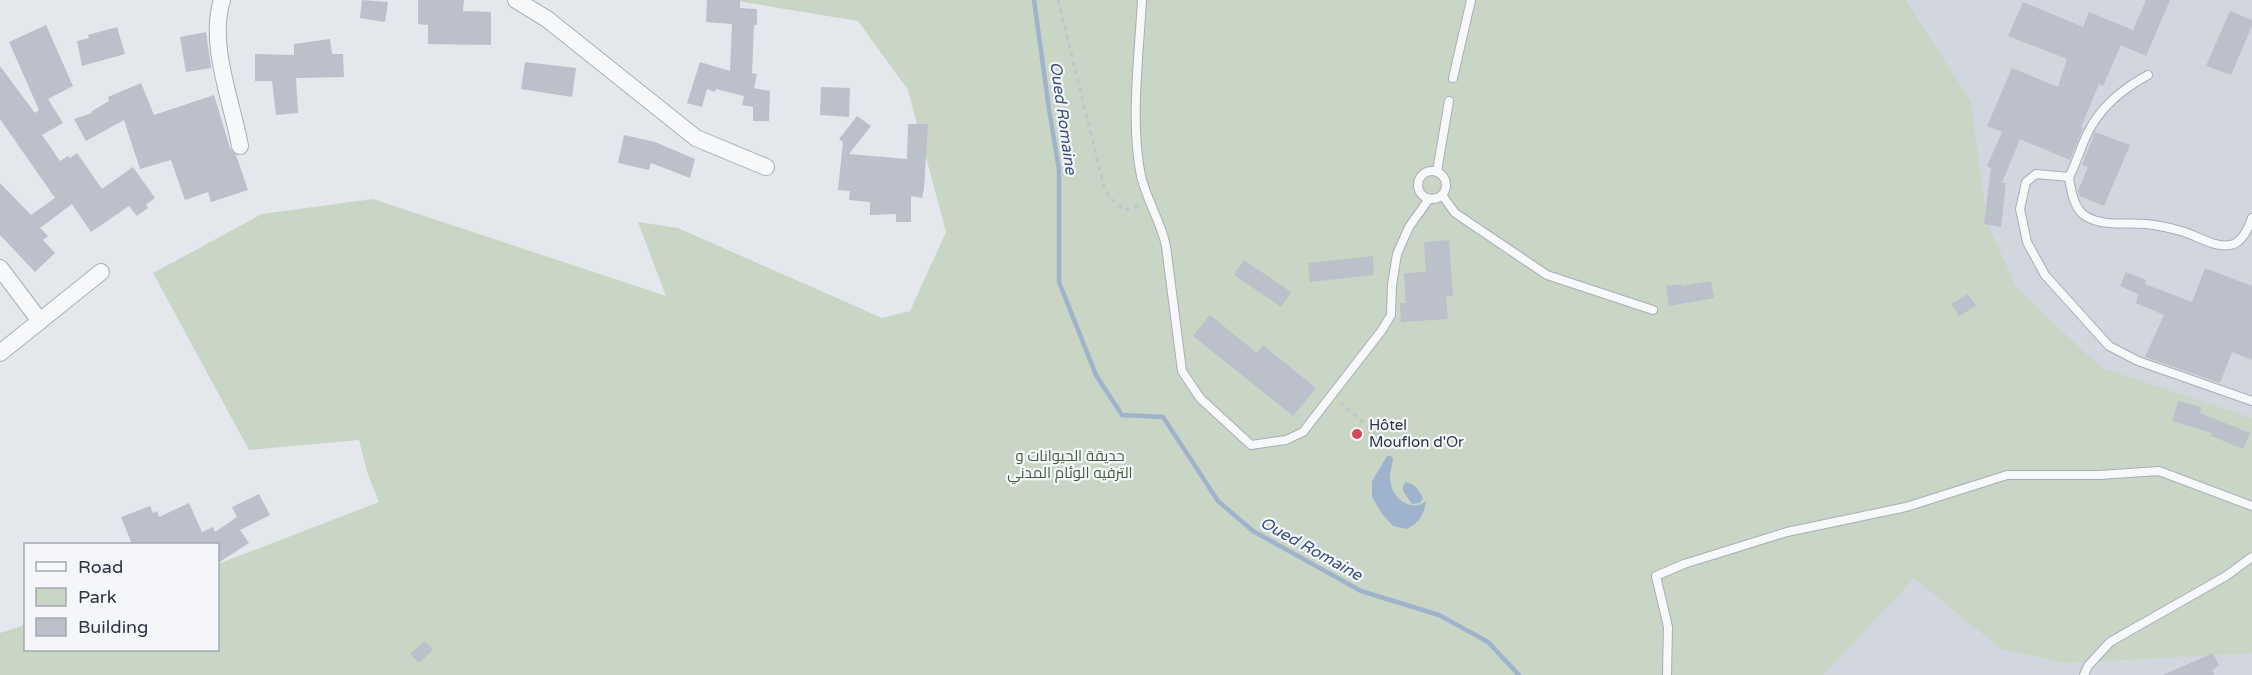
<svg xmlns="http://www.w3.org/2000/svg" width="2252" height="675" viewBox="0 0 2252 675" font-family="'Varela Round',Cairo,sans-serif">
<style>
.built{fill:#d2d6de}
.green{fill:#c9d6c5}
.water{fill:#9fb4cc}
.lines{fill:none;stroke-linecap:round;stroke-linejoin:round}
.stream{stroke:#9fb4cc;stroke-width:4.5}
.building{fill:#bbc0ca}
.lane-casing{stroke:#a9aeb7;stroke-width:10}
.street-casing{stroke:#a9aeb7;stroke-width:18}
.path{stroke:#c2c5cb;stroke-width:3;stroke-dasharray:4.5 4.5;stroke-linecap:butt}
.lane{stroke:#f7f8fa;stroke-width:8}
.street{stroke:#f7f8fa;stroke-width:16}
.poi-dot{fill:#d1495b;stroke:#f4f6f9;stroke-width:2}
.labels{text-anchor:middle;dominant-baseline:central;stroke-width:4.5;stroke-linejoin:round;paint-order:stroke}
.poi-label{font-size:15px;fill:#2b3445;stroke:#f4f6f9;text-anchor:start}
.park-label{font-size:15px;fill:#3f6138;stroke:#f4f6f9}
.water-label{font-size:16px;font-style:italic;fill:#34527a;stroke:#f4f6f9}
</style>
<rect width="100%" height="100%" fill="#e4e7ec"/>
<!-- built -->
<polygon class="built" points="1860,0 2252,0 2252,675 1809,675"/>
<!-- green -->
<polygon class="green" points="731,0 1906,0 1971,102 1987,222 2016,287 2100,367 2252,418 2252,653 2066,663 2001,649 1914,578 1823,675 0,675 0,633 25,625 26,650 218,650 218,564 379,502 368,475 359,440 249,450 153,273 262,214 373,199 666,296 638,222 678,228 882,318 910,311 946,232 908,90 858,21"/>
<!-- water -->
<g class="water">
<path d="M1387 456H1391L1393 459C1392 465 1390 472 1390 478 1390 496 1410 514 1426 501 1424 515 1420 522 1407 529L1393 526 1382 514 1372 497V481Z"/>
<path d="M1406 482C1415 484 1419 490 1423 498L1420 503 1412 504 1403 491V486Z"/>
</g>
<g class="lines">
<!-- stream -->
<polyline class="stream" points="1034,0 1049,109 1059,170 1059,282 1096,375 1122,415 1163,417 1218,501 1253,531 1361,591 1439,615 1488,642 1519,675"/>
</g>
<!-- building -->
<g class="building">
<polygon points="362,0 388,2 385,22 360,18"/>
<polygon points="418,0 464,0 463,11 491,12 491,45 428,44 428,25 418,24"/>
<polygon points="707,0 740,0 740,8 757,9 757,25 754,25 752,73 757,74 754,88 770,91 769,121 753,121 753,107 742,105 744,96 716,89 715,92 707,89 702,107 687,103 700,62 730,71 732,24 706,22"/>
<polygon points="2146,0 2170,0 2146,56 2121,45 2103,86 2099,84 2081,127 2083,128 2070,160 2020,139 2002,183 2006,183 2001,227 1984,224 1991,168 1987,166 2002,132 1987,126 2012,68 2058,87 2067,59 2008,36 2023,2 2083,27 2089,12 2133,30"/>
<polygon points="2230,11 2252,20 2252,26 2231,75 2206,66"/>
<polygon points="46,25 73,86 48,99 63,123 42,135 60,161 68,156 70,158 77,153 102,189 133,167 155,198 146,205 148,208 137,216 129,206 91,232 72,204 40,228 48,236 43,240 55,253 35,272 0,235 0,183 31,215 55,198 0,119 0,66 35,113 39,110 9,42"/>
<polygon points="117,27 125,54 82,66 77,41 89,38 88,35"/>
<polygon points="206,32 211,68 186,72 180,37"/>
<polygon points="330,39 332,54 343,54 344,77 296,78 298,113 276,115 272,81 255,81 255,54 294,55 294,44"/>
<polygon points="525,62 576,68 572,97 521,89"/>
<polygon points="141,83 154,115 214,95 230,148 236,155 248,190 211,202 208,192 185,200 171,160 140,169 124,120 86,141 74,119 92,113 92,111 109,101 108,97"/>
<polygon points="821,87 850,88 849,117 820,115"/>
<polygon points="857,116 871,126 849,154 907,159 908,124 928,124 924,188 922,198 911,196 911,222 896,222 896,214 870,215 870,202 849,200 850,191 838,190 843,142 839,139"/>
<polygon points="2095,132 2130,145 2104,206 2080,196 2078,191 2088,167 2082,165"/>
<polygon points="624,135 655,142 695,159 690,178 651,163 649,170 618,163"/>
<polygon points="1449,240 1453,296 1446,296 1448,319 1401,322 1400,303 1406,303 1404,273 1426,272 1424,242"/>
<polygon points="1373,256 1374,275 1310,282 1308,263"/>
<polygon points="1244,260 1291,292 1281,307 1234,275"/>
<polygon points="2205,268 2252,286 2252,360 2232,352 2220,383 2145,357 2164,315 2136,303 2138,294 2120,286 2126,272 2146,280 2145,284 2192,302"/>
<polygon points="1711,281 1714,298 1669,306 1666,286 1682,284 1682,286"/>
<polygon points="1968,294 1976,306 1959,316 1951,304"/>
<polygon points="1210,315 1257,353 1263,345 1316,388 1293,416 1193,336"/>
<polygon points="2178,401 2201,407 2200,413 2250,433 2243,449 2211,436 2212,433 2172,421"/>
<polygon points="259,494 270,515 240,530 249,543 218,563 218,544 132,544 121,517 150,506 153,513 157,511 159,517 189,503 202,532 213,527 215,532 237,517 232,507"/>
<polygon points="425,641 433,650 419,663 410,654"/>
<polygon points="2213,653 2219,666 2212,670 2214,675 2163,675"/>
</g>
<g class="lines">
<!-- lane casing -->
<g class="lane-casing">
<g id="lane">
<path d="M1142 0C1139 55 1130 123 1141 176 1147 201 1161 222 1166 246L1182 371 1200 398 1251 445 1286 440 1303 432 1382 330 1391 315 1392 285 1397 254 1409 227 1429 199"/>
<path d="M2148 75C2126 87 2105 103 2092 125 2082 141 2078 160 2069 177L2036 174 2026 182 2020 209 2027 242 2045 275 2109 346 2138 361 2252 401"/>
<polyline points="1453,78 1471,0"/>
<circle cx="1432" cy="185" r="14"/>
<polyline points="1437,171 1449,101"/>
<path d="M2069 177C2071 191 2074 210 2087 217 2106 227 2125 222 2146 224 2156 225 2167 227 2177 230 2194 233 2212 248 2230 245 2241 244 2249 228 2252 218"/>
<polyline points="1442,195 1455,213 1547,275 1653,310"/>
<polyline points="1667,675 1668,627 1656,576 1684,564 1787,532 1906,507 2007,475 2099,475 2159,471 2252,506"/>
<polyline points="2084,675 2088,666 2110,642 2226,576 2252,557"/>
</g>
</g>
<!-- street casing -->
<g class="street-casing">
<g id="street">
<path d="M222 0C208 45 232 101 240 146"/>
<polyline points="516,0 547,19 696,138 766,167"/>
<polyline points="0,268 40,321"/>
<polyline points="0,353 101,272"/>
</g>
</g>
<!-- path -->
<g class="path">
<polyline points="1058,0 1104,187 1110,198 1124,210 1140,206"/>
<polyline points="1340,402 1386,443"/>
</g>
<!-- lane -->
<use href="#lane" class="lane"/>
<!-- street -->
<use href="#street" class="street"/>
</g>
<!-- markers -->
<circle class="poi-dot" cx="1357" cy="434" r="6"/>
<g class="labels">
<!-- poi labels -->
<g class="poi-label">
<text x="1369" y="425">Hôtel<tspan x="1369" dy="17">Mouflon d'Or</tspan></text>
</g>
<!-- park labels -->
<g class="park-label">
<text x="1070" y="456">حديقة الحيوانات و<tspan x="1070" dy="17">الترفيه الوئام المدني</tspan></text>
</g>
<!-- water labels -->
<g class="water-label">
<text transform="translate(1063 118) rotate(82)">Oued Romaine</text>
<text transform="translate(1311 549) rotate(29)">Oued Romaine</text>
</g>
</g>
<!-- legend -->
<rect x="24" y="543" width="195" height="108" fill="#f4f6f9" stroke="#a4a8b1" stroke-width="1.5"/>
<rect x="36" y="562" width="30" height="9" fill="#f7f8fa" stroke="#a4a8b1" stroke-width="1.5"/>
<text x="78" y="573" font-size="18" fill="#2b3445">Road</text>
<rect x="36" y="588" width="30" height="18" fill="#c9d6c5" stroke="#a4a8b1" stroke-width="1.5"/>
<text x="78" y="603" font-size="18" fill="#2b3445">Park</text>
<rect x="36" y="618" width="30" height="18" fill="#bbc0ca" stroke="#a4a8b1" stroke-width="1.5"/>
<text x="78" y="633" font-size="18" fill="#2b3445">Building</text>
</svg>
